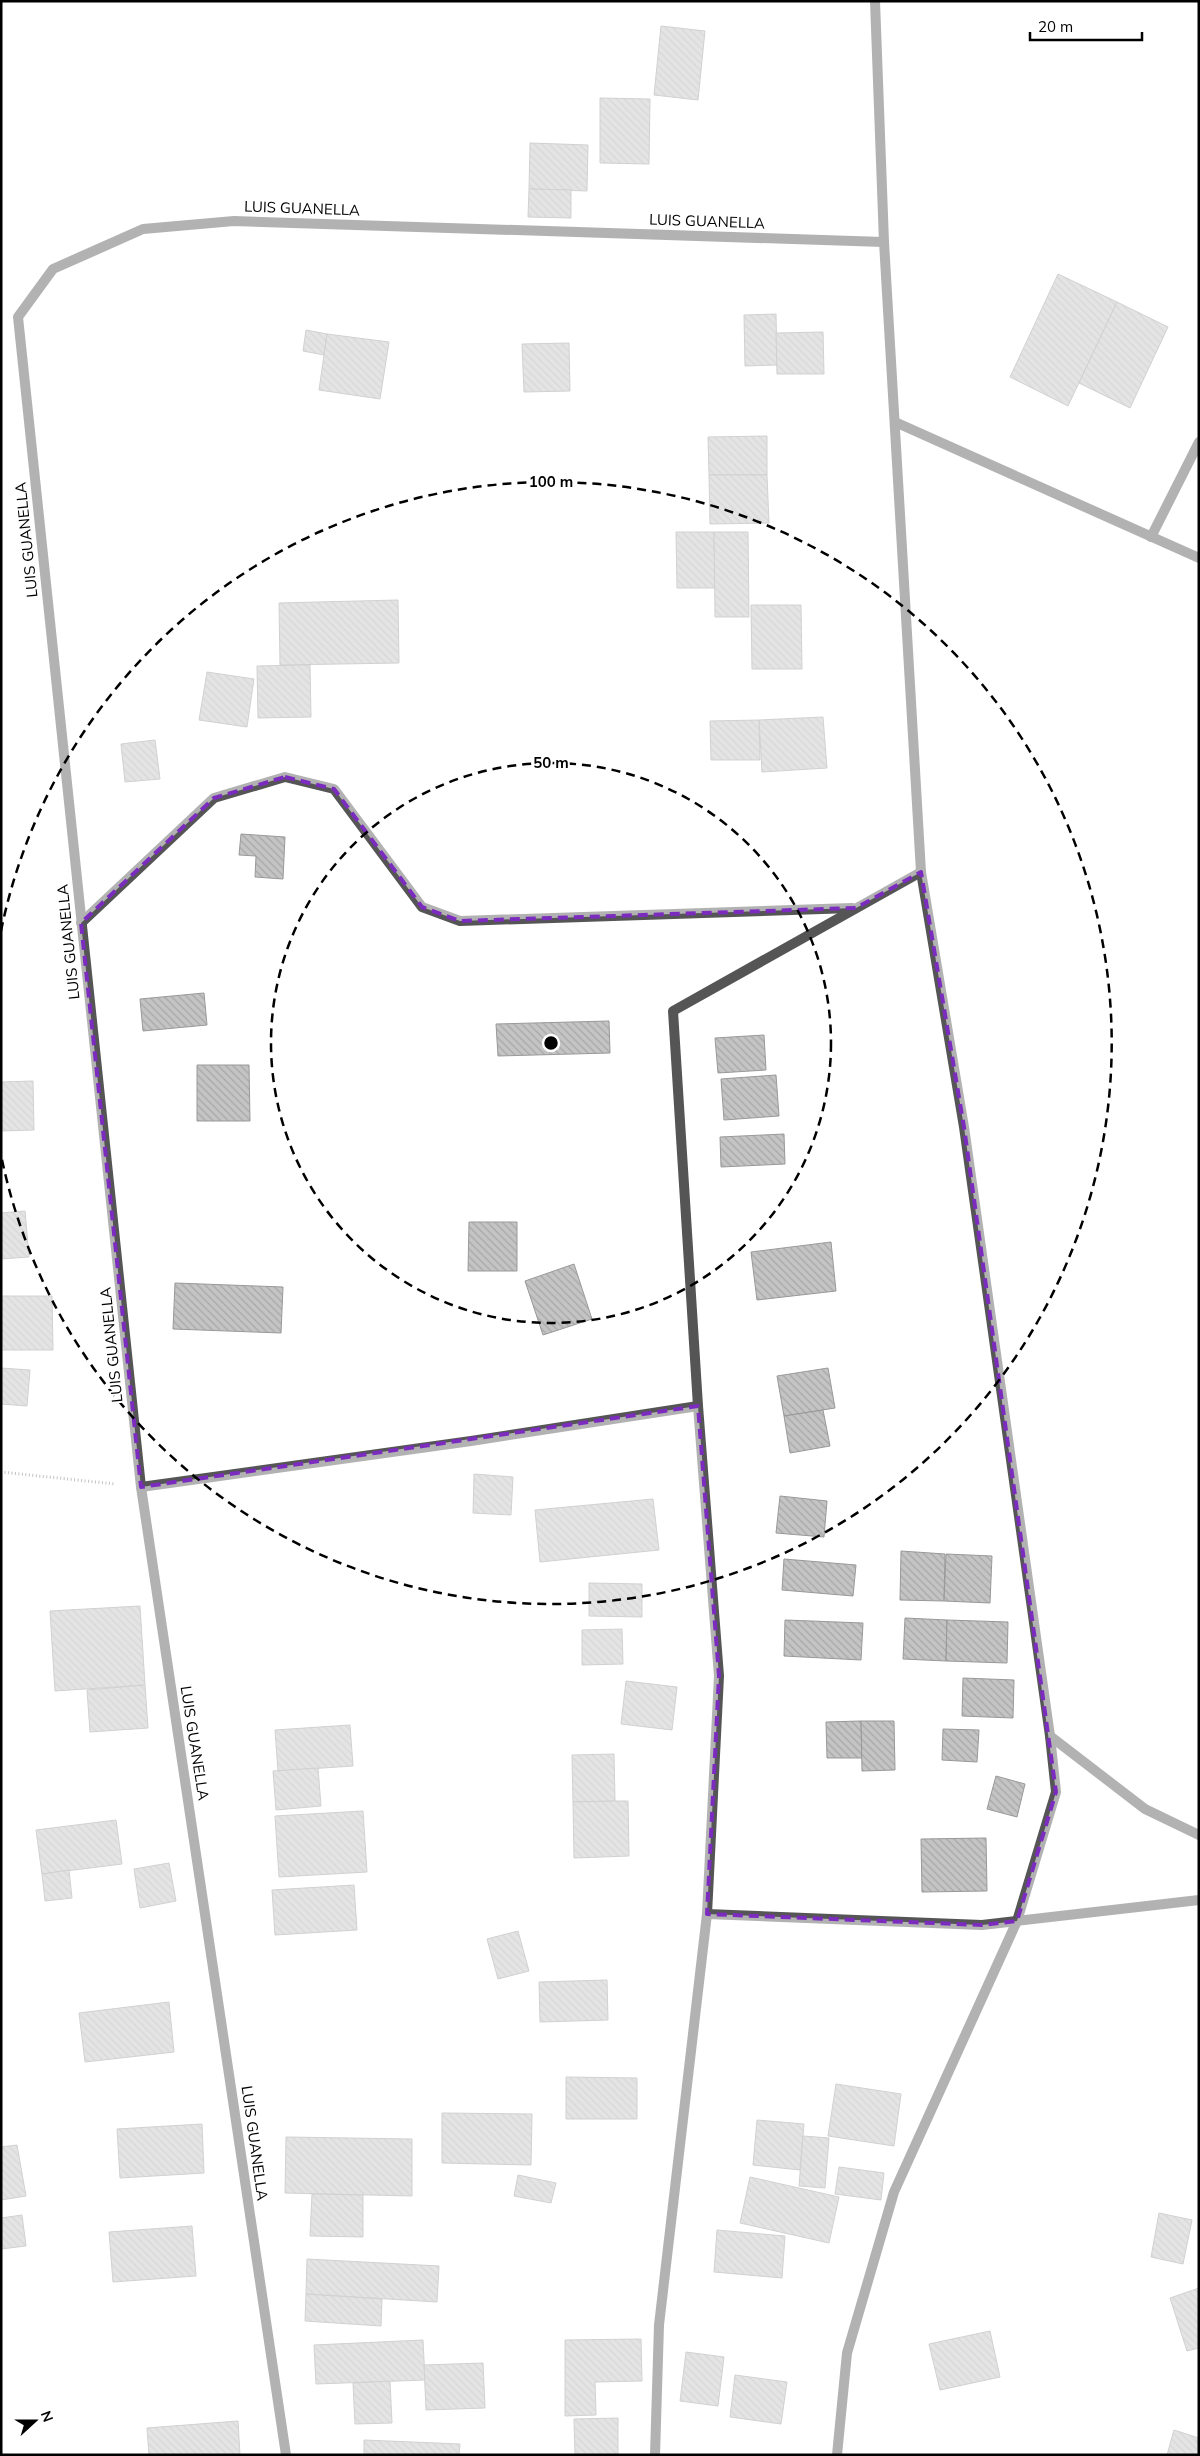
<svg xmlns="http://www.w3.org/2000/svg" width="1200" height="2456" viewBox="0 0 1200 2456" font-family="Mulish,sans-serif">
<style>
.building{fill:url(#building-back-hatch);stroke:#999}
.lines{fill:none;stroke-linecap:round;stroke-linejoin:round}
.path{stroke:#777;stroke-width:3;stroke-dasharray:1 2.5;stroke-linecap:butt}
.minor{stroke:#555;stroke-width:10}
.marked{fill:none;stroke:#7b2cbf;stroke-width:4;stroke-dasharray:10 6;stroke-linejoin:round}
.ring{fill:none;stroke:#000;stroke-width:2.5;stroke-dasharray:9 6}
.labels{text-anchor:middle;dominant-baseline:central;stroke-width:4;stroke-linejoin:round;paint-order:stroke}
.street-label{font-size:15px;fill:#000;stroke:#fff}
.centre{fill:#000;stroke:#fff;stroke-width:2.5}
.ring-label{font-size:15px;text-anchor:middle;font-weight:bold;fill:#000;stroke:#fff;stroke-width:4;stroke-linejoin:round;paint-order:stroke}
</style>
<defs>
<pattern id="building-back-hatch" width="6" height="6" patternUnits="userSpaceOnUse" patternTransform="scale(1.25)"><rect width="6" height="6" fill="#c4c4c4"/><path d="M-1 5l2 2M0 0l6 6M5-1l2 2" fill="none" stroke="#a7a7a7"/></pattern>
</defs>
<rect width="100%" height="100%" fill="#fff"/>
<!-- building -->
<g class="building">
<polygon points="661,26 705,31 698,100 654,95"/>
<polygon points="600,98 650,99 649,164 600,163"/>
<polygon points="530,143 588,145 587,191 529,189"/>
<polygon points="529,189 571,190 571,218 528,217"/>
<polygon points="1058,274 1117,302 1068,406 1010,377"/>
<polygon points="1117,302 1168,327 1130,408 1079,383"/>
<polygon points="776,314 777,365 745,366 744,315"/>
<polygon points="306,330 327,334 324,355 303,351"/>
<polygon points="823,332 824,374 777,374 776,333"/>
<polygon points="327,334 389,342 380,399 319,390"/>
<polygon points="569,343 570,391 524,392 522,344"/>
<polygon points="767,436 767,475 709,475 708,437"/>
<polygon points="709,475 767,475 769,523 710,524"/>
<polygon points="676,532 714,532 715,588 677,588"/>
<polygon points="714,532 748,532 749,617 715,617"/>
<polygon points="398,600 399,663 280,665 279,603"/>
<polygon points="751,605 801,605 802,669 752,669"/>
<polygon points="310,665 311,717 258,718 257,666"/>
<polygon points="207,672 254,679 247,727 199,720"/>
<polygon points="823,717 827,768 762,772 759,720"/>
<polygon points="759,720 760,760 711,760 710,721"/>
<polygon points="155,740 160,779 125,782 121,744"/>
<polygon points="241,834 285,837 283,879 255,877 256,856 239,855"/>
<polygon points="204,993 207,1025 143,1031 140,999"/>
<polygon points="609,1021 610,1053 498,1056 496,1024"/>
<polygon points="764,1035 766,1070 718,1073 715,1038"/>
<polygon points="197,1065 249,1065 250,1121 197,1121"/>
<polygon points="776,1075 779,1116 724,1120 721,1079"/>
<polygon points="33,1081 34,1130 1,1131 1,1082"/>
<polygon points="784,1134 785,1164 721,1167 720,1137"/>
<polygon points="25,1211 29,1257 1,1259 1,1213"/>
<polygon points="469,1222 517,1222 517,1271 468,1271"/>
<polygon points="831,1242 836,1291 757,1300 751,1252"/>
<polygon points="574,1264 592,1319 543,1335 525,1281"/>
<polygon points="175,1283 283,1287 281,1333 173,1329"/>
<polygon points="1,1296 52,1296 53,1350 1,1350"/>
<polygon points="1,1368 30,1370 27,1406 1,1404"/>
<polygon points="828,1368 835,1408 784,1416 777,1376"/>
<polygon points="823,1410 830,1446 790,1453 784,1416"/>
<polygon points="474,1474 513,1477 511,1515 473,1513"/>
<polygon points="780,1496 827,1501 824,1537 776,1533"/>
<polygon points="653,1499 659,1550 540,1562 535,1510"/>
<polygon points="901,1551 945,1554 944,1601 900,1600"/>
<polygon points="946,1554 992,1556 990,1603 944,1601"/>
<polygon points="784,1559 856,1565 853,1596 782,1590"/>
<polygon points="589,1583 642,1584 642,1617 589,1616"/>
<polygon points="140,1606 145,1685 55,1691 50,1611"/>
<polygon points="905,1618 947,1620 946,1661 903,1659"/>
<polygon points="785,1620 863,1623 861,1660 784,1656"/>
<polygon points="947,1620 1008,1622 1007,1663 946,1661"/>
<polygon points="622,1629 623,1664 582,1665 582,1630"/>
<polygon points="963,1678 1014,1680 1013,1718 962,1716"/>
<polygon points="626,1681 677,1687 672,1730 621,1724"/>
<polygon points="145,1685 148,1728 90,1732 87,1690"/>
<polygon points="861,1721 862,1758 827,1758 826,1722"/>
<polygon points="861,1721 894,1721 895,1770 862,1771"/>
<polygon points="350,1725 353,1766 278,1771 275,1730"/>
<polygon points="943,1729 979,1730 977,1762 942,1760"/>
<polygon points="614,1754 615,1801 573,1802 572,1755"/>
<polygon points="318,1768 321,1806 276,1810 273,1771"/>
<polygon points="996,1776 1025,1784 1017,1817 987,1809"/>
<polygon points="615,1801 628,1801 629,1856 574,1858 573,1802"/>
<polygon points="363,1811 367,1872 279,1877 275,1816"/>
<polygon points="116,1820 122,1864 42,1874 36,1830"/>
<polygon points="986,1838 987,1891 922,1892 921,1839"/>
<polygon points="169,1863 176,1901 140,1908 134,1869"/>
<polygon points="69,1870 72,1898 45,1901 42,1874"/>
<polygon points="354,1885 357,1930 275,1935 272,1890"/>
<polygon points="518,1931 529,1971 498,1979 487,1939"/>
<polygon points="607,1980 608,2020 540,2022 539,1982"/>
<polygon points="169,2002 174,2052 85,2062 79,2013"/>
<polygon points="566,2077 637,2078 637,2119 566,2119"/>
<polygon points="836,2084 901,2094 894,2146 828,2136"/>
<polygon points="442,2113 532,2114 531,2165 442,2163"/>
<polygon points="757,2120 804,2124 800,2170 753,2165"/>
<polygon points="202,2124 204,2173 120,2178 117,2129"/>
<polygon points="803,2136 829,2138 825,2188 799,2186"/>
<polygon points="286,2137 412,2139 412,2196 285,2193"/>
<polygon points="17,2145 26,2196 1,2200 1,2147"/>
<polygon points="839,2167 884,2173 881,2200 835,2194"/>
<polygon points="518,2175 556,2183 551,2203 514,2196"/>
<polygon points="750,2177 839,2197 829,2243 740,2223"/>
<polygon points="312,2194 363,2195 363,2237 310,2236"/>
<polygon points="1159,2213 1192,2220 1183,2264 1151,2257"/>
<polygon points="22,2215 26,2246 1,2249 1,2218"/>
<polygon points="192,2226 196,2276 113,2282 109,2232"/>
<polygon points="717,2230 785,2236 782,2278 714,2272"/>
<polygon points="307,2259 439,2266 437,2302 306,2294"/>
<polygon points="1199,2288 1199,2348 1187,2351 1170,2298"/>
<polygon points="306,2294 382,2299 381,2326 305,2321"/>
<polygon points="990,2331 1000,2377 940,2390 929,2344"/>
<polygon points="641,2339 642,2381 595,2382 596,2415 565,2416 565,2340"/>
<polygon points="423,2340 425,2380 316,2384 314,2345"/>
<polygon points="686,2352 724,2357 718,2406 680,2401"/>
<polygon points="483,2363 485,2408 426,2410 424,2365"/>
<polygon points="735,2375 787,2382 781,2424 730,2417"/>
<polygon points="390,2381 392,2423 355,2424 353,2383"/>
<polygon points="618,2418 618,2455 575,2455 574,2419"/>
<polygon points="238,2421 240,2455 149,2455 147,2428"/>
<polygon points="1174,2430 1199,2438 1199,2455 1167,2455"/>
<polygon points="364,2440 460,2444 459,2455 364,2455"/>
</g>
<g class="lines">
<!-- path -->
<polyline class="path" points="1,1472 115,1484"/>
<!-- minor -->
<g class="minor">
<polyline points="895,422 1199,558"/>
<polyline points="1151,537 1199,442"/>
<polyline points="81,923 214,798 285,777 334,789 422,907 460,921 852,908"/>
<polyline points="141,1487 471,1441 698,1406"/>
<polyline points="1050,1736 1145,1809 1199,1835"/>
<polyline points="707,1914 982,1925 1199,1900"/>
<polyline points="286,2455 141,1487 18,317 53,269 143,229 234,221 884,242"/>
<polyline points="655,2455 659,2325 707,1914 719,1676 698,1406 673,1011 921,872"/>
<polyline points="837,2455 847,2353 894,2192 1017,1921 1056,1792 1050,1736 964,1127 921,872 884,242 875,1"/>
</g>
</g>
<!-- marked area -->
<path d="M0 0H1200V2456H0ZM285 777 334 789 422 907 460 921 856 908 921 872 964 1127 1056 1792 1017 1921 982 1925 707 1914 719 1676 698 1406 141 1487 81 923 214 798Z" fill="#fff" fill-opacity=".55" fill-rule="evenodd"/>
<path class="marked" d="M285 777 334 789 422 907 460 921 856 908 921 872 964 1127 1056 1792 1017 1921 982 1925 707 1914 719 1676 698 1406 141 1487 81 923 214 798Z"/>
<!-- distance rings -->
<g class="ring">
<circle cx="551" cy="1043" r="280"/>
<path d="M1 931A561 561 0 1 1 1 1155"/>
</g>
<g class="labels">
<!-- street labels -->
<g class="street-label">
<text transform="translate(302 208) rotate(2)">LUIS GUANELLA</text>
<text transform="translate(707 221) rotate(2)">LUIS GUANELLA</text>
<text transform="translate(26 540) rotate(-96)">LUIS GUANELLA</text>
<text transform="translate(68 942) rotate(-96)">LUIS GUANELLA</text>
<text transform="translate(111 1345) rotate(-96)">LUIS GUANELLA</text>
<text transform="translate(195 1743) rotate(81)">LUIS GUANELLA</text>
<text transform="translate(255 2143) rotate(82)">LUIS GUANELLA</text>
</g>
</g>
<circle cx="551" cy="1043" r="8" class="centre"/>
<g class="ring-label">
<text x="551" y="487">100 m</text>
<text x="551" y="768">50 m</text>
</g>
<!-- border -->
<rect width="1200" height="2456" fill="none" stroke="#000000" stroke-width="5"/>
<!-- north arrow -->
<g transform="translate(35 2421) rotate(69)" stroke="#ffffff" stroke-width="4" paint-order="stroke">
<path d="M0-4L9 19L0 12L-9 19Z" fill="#000000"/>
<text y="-8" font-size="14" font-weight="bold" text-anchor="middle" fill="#000000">N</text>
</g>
<!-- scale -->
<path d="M1030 32v8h112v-8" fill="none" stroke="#000000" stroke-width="2.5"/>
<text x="1038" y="32" font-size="15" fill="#000000" stroke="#ffffff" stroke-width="4" paint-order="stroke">20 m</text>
</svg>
